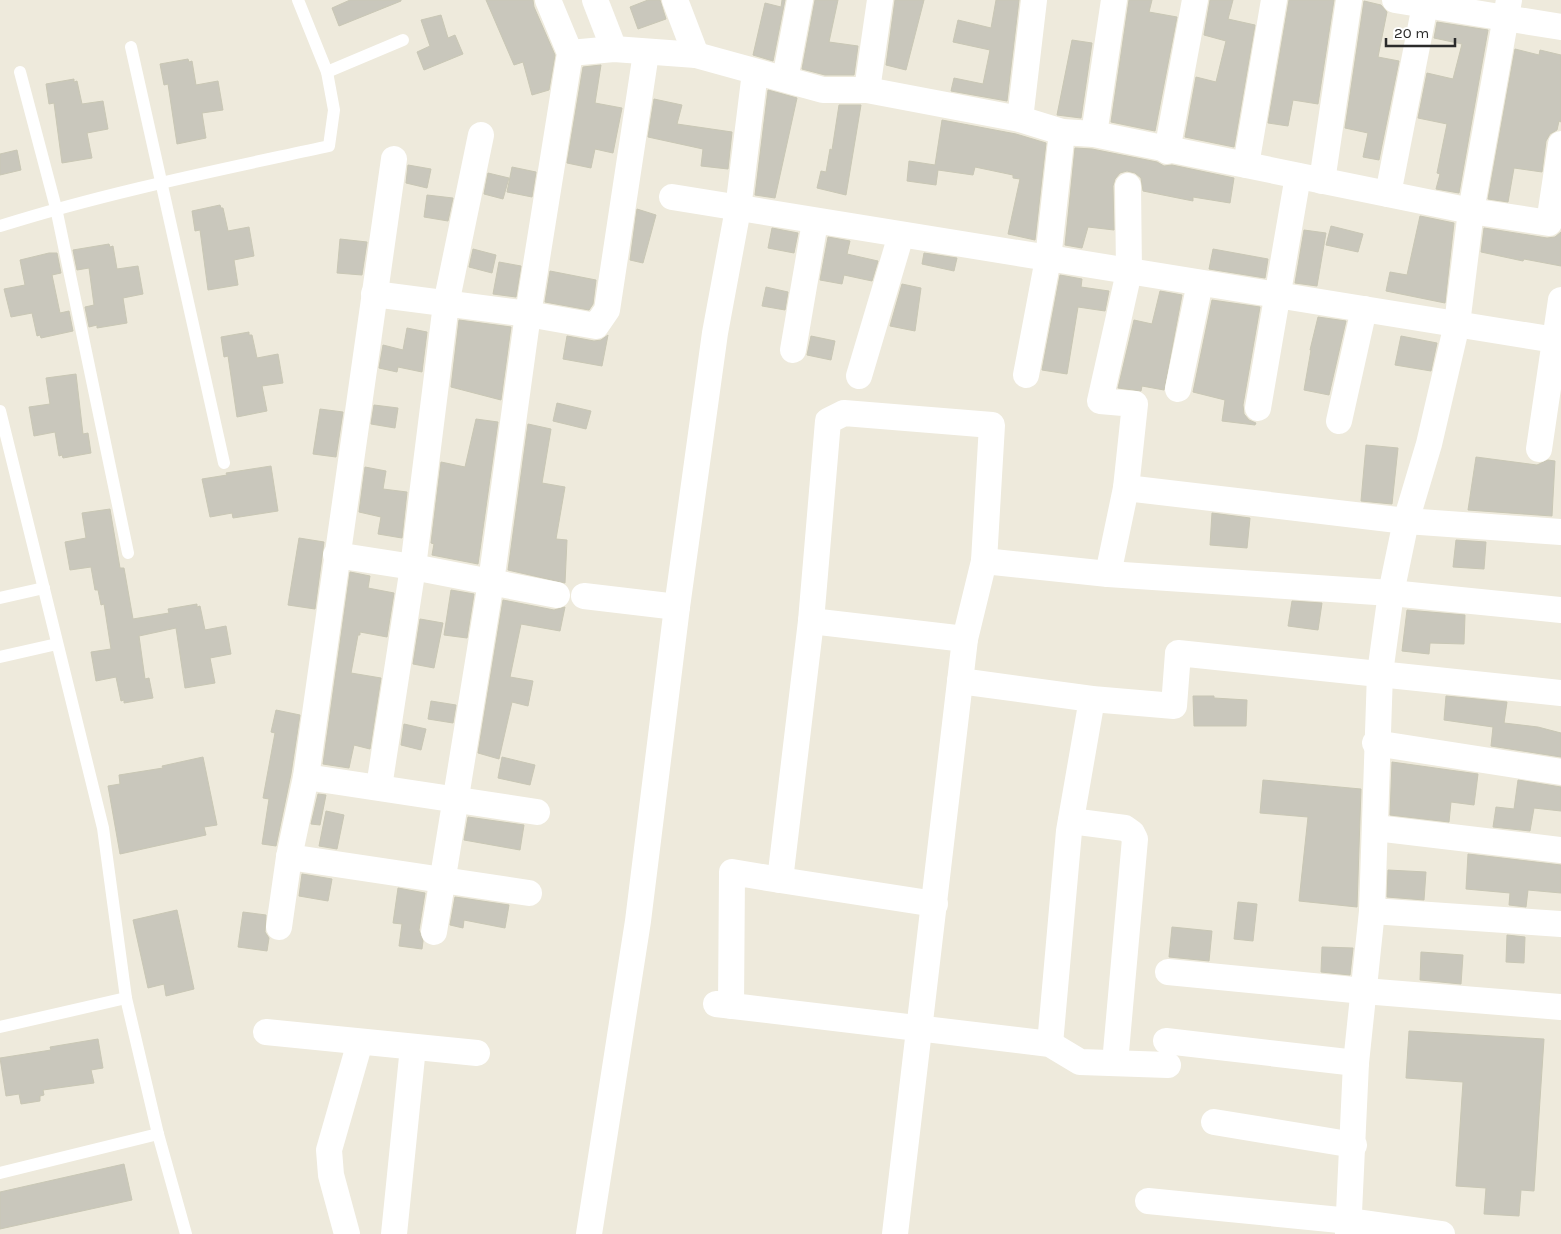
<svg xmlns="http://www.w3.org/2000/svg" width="1561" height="1234" viewBox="0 0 1561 1234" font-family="Karla,sans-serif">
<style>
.building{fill:#c9c7bc;stroke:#c9c7b5}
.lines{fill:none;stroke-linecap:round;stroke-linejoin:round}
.lane{stroke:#fff;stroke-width:12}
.street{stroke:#fff;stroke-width:26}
</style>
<rect width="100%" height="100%" fill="#eeeadc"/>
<!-- building -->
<g class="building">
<polygon points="350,0 401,0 401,1 339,26 332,8"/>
<polygon points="486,0 533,0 534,7 555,55 549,90 532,95 523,62 514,65"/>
<polygon points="648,0 660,0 666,19 638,29 630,7"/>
<polygon points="782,0 785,0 773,61 753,55 765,3 781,7"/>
<polygon points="815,0 838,0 829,42 858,46 854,75 825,75 802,69"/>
<polygon points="895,0 924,0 906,70 886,65"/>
<polygon points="996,0 1019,0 1007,101 951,91 954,78 983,84 990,50 953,42 958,20 991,28"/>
<polygon points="1129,0 1152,0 1149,12 1177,17 1155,131 1111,122"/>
<polygon points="1210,0 1233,0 1228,19 1255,25 1234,147 1185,137 1196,77 1216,82 1226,41 1204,35"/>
<polygon points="1289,0 1334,0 1318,104 1293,100 1288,126 1268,123"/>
<polygon points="1364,1 1381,5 1387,12 1378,57 1399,61 1379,160 1363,157 1368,133 1345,128"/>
<polygon points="441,15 448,38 455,35 463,54 424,70 417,52 430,46 421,20"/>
<polygon points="1437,22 1488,30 1459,193 1436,189 1440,174 1437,173 1447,124 1418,118 1427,73 1453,79 1462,44 1434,38"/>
<polygon points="1072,40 1092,43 1081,118 1057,115"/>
<polygon points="1515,49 1539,55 1540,50 1561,55 1561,122 1559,121 1557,130 1550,134 1546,141 1542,172 1514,168 1508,202 1488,199"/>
<polygon points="188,59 189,62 192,61 196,85 218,81 223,110 202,113 206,138 177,144 168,84 164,85 160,64"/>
<polygon points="601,65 595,103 622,108 613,153 595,149 591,168 567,163 583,67"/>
<polygon points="74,79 74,82 77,81 82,104 103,101 108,129 87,133 92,158 62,163 54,103 49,104 46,84"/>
<polygon points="768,90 797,98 775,198 755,195"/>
<polygon points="654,99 682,105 677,124 732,132 728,169 701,166 703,149 648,137"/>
<polygon points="839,105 861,105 846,195 817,188 821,171 826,172 830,149 832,150"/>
<polygon points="942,120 1016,134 1046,143 1035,240 1008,234 1020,179 1013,178 1013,175 975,167 973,175 938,170 936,185 907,181 909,161 935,165"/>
<polygon points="1075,148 1092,149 1157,162 1164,166 1172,165 1234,178 1230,203 1193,197 1193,201 1143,191 1141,178 1135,173 1127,171 1120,173 1115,179 1113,186 1114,230 1088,227 1082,248 1065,245"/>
<polygon points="17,150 21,170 0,175 0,154"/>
<polygon points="408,165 431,169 427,188 406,183"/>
<polygon points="512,167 536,172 532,197 507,192"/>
<polygon points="488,173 509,178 503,199 484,194"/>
<polygon points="427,195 453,198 448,221 424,217"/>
<polygon points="220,205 221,208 223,208 228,231 249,227 254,256 234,260 238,285 208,290 200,230 195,231 192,211"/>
<polygon points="637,209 656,215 643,263 630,260"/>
<polygon points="1420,216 1454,223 1445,303 1386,291 1390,272 1407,275"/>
<polygon points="1331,226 1363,234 1358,252 1326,245"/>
<polygon points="772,228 798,233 794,253 768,248"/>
<polygon points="1484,228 1547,238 1555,237 1561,232 1561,266 1524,259 1523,261 1481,252"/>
<polygon points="1304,230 1326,233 1317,286 1295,283"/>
<polygon points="828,237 850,241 847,254 878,261 872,281 844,275 842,284 820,280"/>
<polygon points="340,239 367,242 362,275 337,273"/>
<polygon points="109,244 110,247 113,246 117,269 138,266 143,294 123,298 127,323 97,328 97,325 89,327 85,307 94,305 89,268 77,270 73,250"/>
<polygon points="473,249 496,255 492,273 469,267"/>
<polygon points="1213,249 1268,259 1265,278 1209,269"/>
<polygon points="49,253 57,253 61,273 52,275 60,313 69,311 73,331 41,338 40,335 37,336 32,313 11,317 4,289 25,285 20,260"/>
<polygon points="924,253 957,258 954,271 922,264"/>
<polygon points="499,262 521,266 516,297 493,294"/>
<polygon points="550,271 596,280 593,304 589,310 545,302"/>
<polygon points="1060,275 1082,279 1081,287 1109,291 1105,311 1078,307 1067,374 1042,370"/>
<polygon points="902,284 921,288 915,331 890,326"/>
<polygon points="766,287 788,292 785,310 762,306"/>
<polygon points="1160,291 1182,295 1164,390 1142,386 1141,391 1118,388 1134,320 1152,324"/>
<polygon points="1212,300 1260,307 1243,405 1244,414 1249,420 1256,423 1255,425 1222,421 1225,400 1193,392"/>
<polygon points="1318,317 1346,321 1329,395 1304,390 1311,350 1310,350"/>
<polygon points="459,320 511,327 501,400 451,387"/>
<polygon points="407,328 427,332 422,372 398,367 397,372 379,368 383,345 403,350"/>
<polygon points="249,332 249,335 252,335 257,358 278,354 283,383 262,386 267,411 237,417 228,356 224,357 221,337"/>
<polygon points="608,335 602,366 563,359 567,336 594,341 601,340"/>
<polygon points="811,336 835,341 831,360 807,355"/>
<polygon points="1401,336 1437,343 1431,371 1395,365"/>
<polygon points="76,374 83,434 88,433 91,453 63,458 62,455 59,456 55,432 34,436 29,407 50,404 46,378"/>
<polygon points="557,403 591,411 586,429 553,421"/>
<polygon points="374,405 398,408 395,428 371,424"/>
<polygon points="320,409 343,412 336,457 313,454"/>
<polygon points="476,419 498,422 478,564 432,555 434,544 431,543 441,462 465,467"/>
<polygon points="528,424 551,429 542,483 565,487 556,539 567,540 565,583 508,570"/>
<polygon points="1366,445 1398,448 1392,504 1361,501"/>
<polygon points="1476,457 1537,465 1548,460 1555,461 1552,516 1468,510"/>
<polygon points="271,466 278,511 233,518 232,513 210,517 202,479 227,475 226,473"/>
<polygon points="365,467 386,471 383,489 407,492 402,538 378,534 381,517 359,512"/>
<polygon points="110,509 120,568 124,568 133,619 169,613 168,609 197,604 197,607 200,606 205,630 226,626 231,654 210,658 215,683 185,688 176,628 139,636 145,679 149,678 153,698 124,703 124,700 121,701 116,677 96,681 91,652 111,649 104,604 101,605 98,590 95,590 91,567 70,570 65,542 86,538 82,513"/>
<polygon points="1212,513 1250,518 1247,548 1210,545"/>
<polygon points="299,538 324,542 315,609 288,605"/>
<polygon points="1456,540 1486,542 1484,569 1453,567"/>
<polygon points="350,572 370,576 368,588 394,593 387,637 360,632 360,635 358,635 351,673 381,678 370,749 354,745 349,768 323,764"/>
<polygon points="451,590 474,594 467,638 444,635"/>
<polygon points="503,600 554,610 565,607 560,631 521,624 510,677 533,681 528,706 512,702 499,759 478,753"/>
<polygon points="1292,601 1322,603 1318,630 1288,626"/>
<polygon points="1407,610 1465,615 1464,644 1430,643 1429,654 1402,651"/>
<polygon points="420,619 443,623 434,668 413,664"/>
<polygon points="1193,696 1214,696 1214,698 1247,700 1246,726 1194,726"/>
<polygon points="1446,696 1507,702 1504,723 1538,727 1561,733 1561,757 1491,746 1493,727 1444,720"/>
<polygon points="431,701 456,705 453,723 428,719"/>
<polygon points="276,710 300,715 291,774 276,846 262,844 269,799 263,798 275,733 271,732"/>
<polygon points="404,724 426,729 421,750 401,745"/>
<polygon points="203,757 217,825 204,827 206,835 120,854 108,786 120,784 119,775 163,768 162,766"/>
<polygon points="502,757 535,765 530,785 498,778"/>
<polygon points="1392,762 1478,774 1474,805 1451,802 1449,822 1390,815"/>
<polygon points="1263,780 1361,789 1357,907 1299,901 1308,817 1260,813"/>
<polygon points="1518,780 1561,787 1561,811 1534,808 1530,831 1493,827 1496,807 1514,809"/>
<polygon points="318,794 326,795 320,825 311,824"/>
<polygon points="326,811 344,815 337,849 319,846"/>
<polygon points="468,817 524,825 520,850 464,840"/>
<polygon points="1468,854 1561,865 1561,893 1528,890 1526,907 1509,905 1510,893 1466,889"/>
<polygon points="1388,870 1426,872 1424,900 1387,897"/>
<polygon points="302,874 332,879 328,901 299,896"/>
<polygon points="398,888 425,893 419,930 423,941 422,949 399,946 402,924 393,923"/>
<polygon points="455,897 509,905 505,928 464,920 463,928 450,925"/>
<polygon points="1238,902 1257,904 1253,941 1234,939"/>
<polygon points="177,910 194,989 166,996 164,984 148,988 133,920"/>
<polygon points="243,912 266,915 265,932 269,938 267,951 238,947"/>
<polygon points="1172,927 1212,931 1209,961 1169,957"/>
<polygon points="1507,935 1525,937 1524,963 1506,962"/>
<polygon points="1322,947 1353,948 1350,975 1321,972"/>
<polygon points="1421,952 1463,955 1461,984 1420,980"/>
<polygon points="1409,1031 1544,1039 1534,1191 1521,1190 1519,1216 1484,1214 1486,1188 1456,1186 1463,1082 1406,1078"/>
<polygon points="98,1039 103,1068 91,1070 94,1083 43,1090 44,1095 40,1096 40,1101 21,1104 19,1094 6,1096 0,1058 51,1050 50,1047"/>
<polygon points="124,1164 132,1200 0,1229 0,1192"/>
</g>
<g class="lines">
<!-- lane -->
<g class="lane">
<polyline points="131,47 224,463"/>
<polyline points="20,72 56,208 128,553"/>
<polyline points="327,72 403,40"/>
<path d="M0 226C108 192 219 170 329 146L334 110 327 72 298 0"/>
<polyline points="0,411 103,828 126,998 158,1134 186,1234"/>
<polyline points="0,598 44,588"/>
<polyline points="0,657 57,644"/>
<polyline points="0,1027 126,998"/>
<polyline points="0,1173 158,1134"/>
</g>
<!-- street -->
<g class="street">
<polyline points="595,0 614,49"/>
<polyline points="675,0 696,55"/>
<polyline points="1395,0 1561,27"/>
<polyline points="570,53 614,49 696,55 823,90 867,90 1020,119 1062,132 1094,134 1471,211 1549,223 1561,144"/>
<polyline points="785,79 800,0"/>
<polyline points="867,90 880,0"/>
<polyline points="1020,119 1034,0"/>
<polyline points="1094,134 1114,0"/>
<polyline points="1167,151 1195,0"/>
<polyline points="1246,165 1274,0"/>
<polyline points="1322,181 1349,0"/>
<polyline points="1388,194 1426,0"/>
<polyline points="672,197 1561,341"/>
<polyline points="374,294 528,314 596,326 607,310 646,53"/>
<polyline points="793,350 815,222"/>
<polyline points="1026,375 1048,259 1062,132"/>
<polyline points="859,376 901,235"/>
<polyline points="1178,389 1200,283"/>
<polyline points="1258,408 1298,176"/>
<polyline points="1339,421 1364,309"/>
<polyline points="1539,449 1561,300"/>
<polyline points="1126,488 1406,521 1561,532"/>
<polyline points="336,555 413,567 557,595"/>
<polyline points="984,561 1108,574 1391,593 1561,610"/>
<polyline points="1108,574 1126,488 1135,404 1100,401 1129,272 1128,186"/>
<polyline points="584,596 677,607"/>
<polyline points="811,621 965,639"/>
<polyline points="960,681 1092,699 1174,706 1178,653 1561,693"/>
<polyline points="1375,743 1561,772"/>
<polyline points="306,777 537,812"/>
<polyline points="379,787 413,567 446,304 481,135"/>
<polyline points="1071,821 1125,828 1132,833 1135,839 1115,1063"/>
<polyline points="1376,828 1561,850"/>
<polyline points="289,857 306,777 394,159"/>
<polyline points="780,880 935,904"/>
<polyline points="1372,911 1561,924"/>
<polyline points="279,927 289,857 529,893"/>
<polyline points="434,932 491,582 528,314 570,53 548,0"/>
<polyline points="1168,972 1364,991 1561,1007"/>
<polyline points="716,1004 1050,1044 1080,1062 1168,1065"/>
<polyline points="731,1006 732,872 780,880 811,621 828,421 844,413 992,425 984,561 965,639 895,1234"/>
<polyline points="266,1032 477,1053"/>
<polyline points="1166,1041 1356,1063"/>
<polyline points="1050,1044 1069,831 1092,699"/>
<polyline points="1214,1122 1354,1145"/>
<polyline points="1148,1201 1350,1221 1442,1234"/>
<polyline points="347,1234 331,1175 329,1150 360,1042"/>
<polyline points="394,1234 413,1047"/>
<polyline points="589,1234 638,921 677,607 715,333 738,209 755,72"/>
<polyline points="1348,1234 1356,1063 1372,911 1380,673 1391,593 1406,521 1429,444 1457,324 1471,211 1509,0"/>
</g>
</g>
<!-- scale -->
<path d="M1386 38v8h69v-8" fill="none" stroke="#2b2b2b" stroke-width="2.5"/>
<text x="1394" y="38" font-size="15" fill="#2b2b2b" stroke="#ffffff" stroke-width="4" paint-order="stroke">20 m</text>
</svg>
